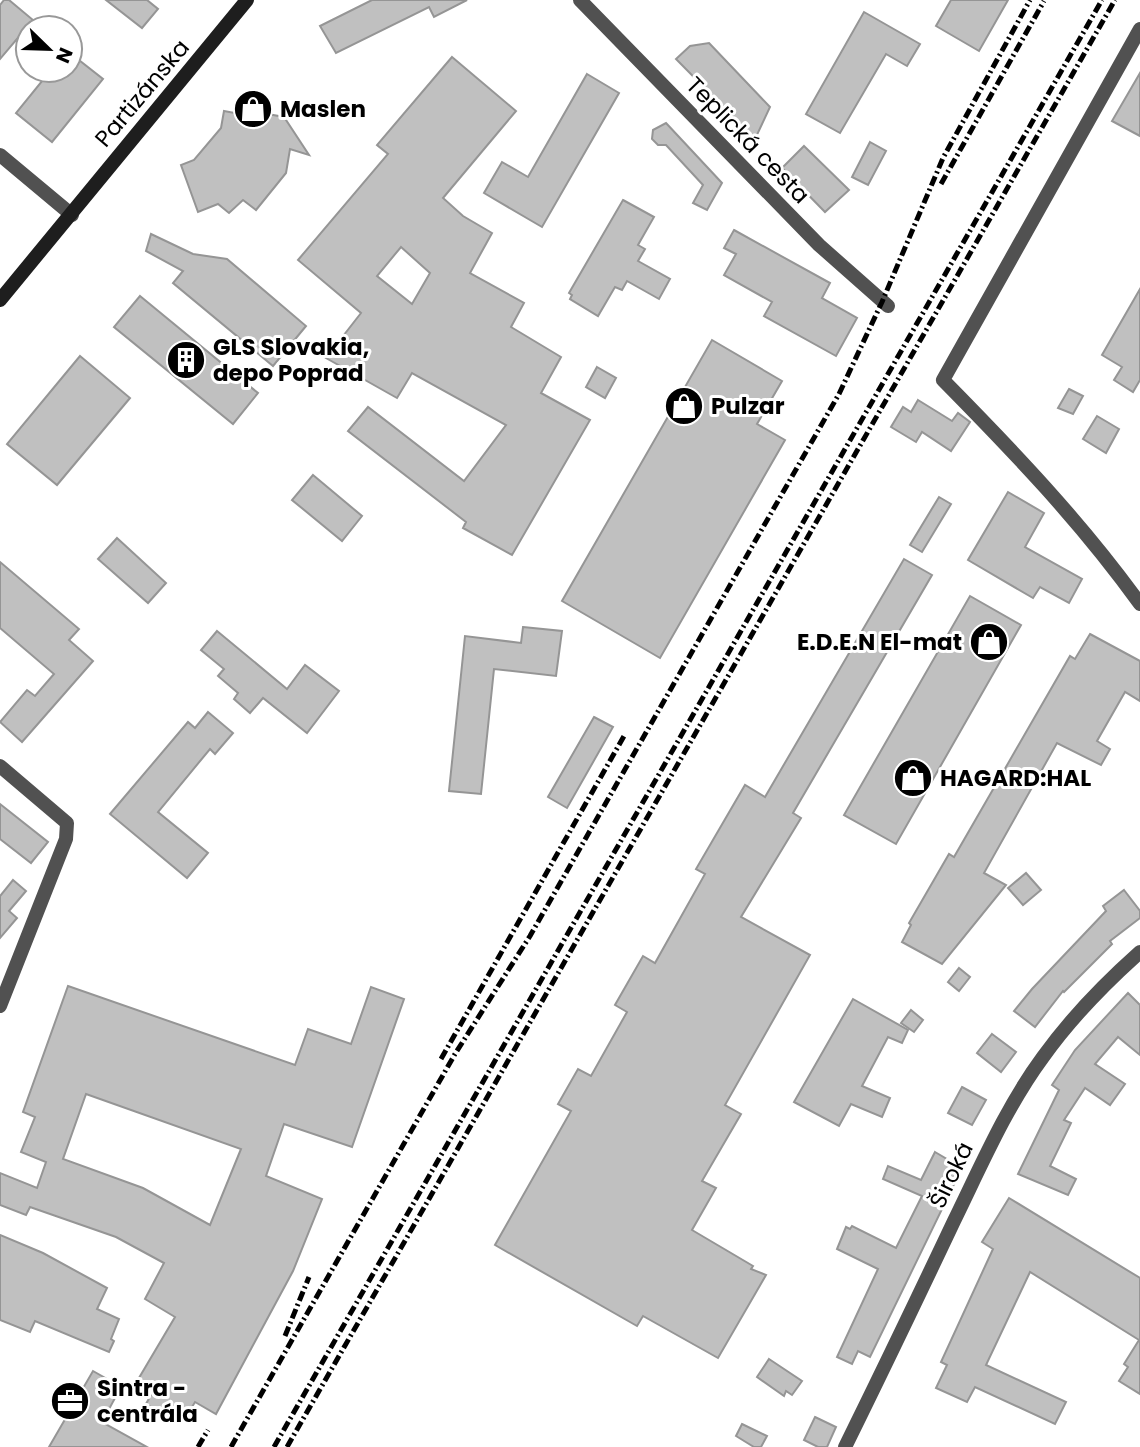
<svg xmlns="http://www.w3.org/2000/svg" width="1140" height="1447" viewBox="0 0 1140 1447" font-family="Poppins,sans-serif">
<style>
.building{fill:#c0c0c0;stroke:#959595;stroke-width:2;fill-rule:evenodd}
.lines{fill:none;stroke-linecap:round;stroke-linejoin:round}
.street{stroke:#515151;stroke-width:14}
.secondary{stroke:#1e1e1e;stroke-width:14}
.rail{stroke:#000;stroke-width:5;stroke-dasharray:10 3.5 2 3.5;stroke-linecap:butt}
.labels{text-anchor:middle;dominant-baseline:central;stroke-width:6;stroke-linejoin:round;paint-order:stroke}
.street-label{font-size:23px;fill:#000;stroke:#fff}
.poi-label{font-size:23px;font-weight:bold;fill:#000;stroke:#fff;text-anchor:start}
</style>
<rect width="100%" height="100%" fill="#fff"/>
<!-- building -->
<g class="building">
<polygon points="4,0 9,0 33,20 0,59 0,5"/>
<polygon points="106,0 147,0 158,9 142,28"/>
<polygon points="372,0 467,0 434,17 429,7 336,53 320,26"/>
<polygon points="951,0 1008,0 979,51 936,26"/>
<polygon points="864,12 920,44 907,66 886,54 840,133 806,114"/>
<polygon points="709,43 770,107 755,139 676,59 690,46"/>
<polygon points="70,53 103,79 52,142 16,113 51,70 70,70"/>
<path d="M452 57 516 111 443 198 463 216 492 233 470 273 524 303 511 327 561 357 541 393 590 420 512 555 463 528 466 522 348 431 368 407 464 481 506 425 412 373 397 398 326 358 361 313 298 260 388 154 377 145ZM401 247 430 273 412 304 377 276Z"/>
<polygon points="1140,73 1140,136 1112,121"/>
<polygon points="587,74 619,93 542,227 484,193 502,162 528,177"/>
<polygon points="224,111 262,118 262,113 284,117 309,155 290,149 286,173 256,210 243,200 229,213 218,204 198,212 181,165 194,160 221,128"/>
<polygon points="666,123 722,183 707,210 693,203 703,185 666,145 658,145 652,139 653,130"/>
<polygon points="870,142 886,151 868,185 852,177"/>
<polygon points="804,146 849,190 825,212 782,168"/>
<polygon points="623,200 654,217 638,245 645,249 638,261 670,279 659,299 627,281 622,290 615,287 598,316 570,299 572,295 569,293"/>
<polygon points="734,230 830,283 822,298 857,318 836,356 764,316 772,302 724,275 736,254 724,248"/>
<polygon points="151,234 193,254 227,259 306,326 273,366 173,283 183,271 146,251"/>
<polygon points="1140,289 1140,380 1133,392 1114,380 1122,367 1102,355"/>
<polygon points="140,296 258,393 233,424 114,327"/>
<polygon points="712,340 782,381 757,424 785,440 660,658 562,601"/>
<polygon points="80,356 130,398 57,485 7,444"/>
<polygon points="597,367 616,378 605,398 586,387"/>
<polygon points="1069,389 1083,396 1073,414 1058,408"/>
<polygon points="918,400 952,421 958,413 970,422 951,451 922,432 916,442 891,427 903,407 911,412"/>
<polygon points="1097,416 1119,429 1106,453 1083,439"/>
<polygon points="313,475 362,516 342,541 292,500"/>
<polygon points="1008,492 1044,513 1025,547 1082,579 1069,603 1040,587 1033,598 968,560"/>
<polygon points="939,497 951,504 922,552 910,545"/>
<polygon points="117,538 166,583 148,603 98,559"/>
<polygon points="904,559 932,575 793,813 801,818 741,917 810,955 725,1105 741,1114 702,1181 716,1188 692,1230 753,1266 751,1269 766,1275 718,1358 643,1316 637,1326 495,1245 571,1111 558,1104 578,1069 591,1076 627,1012 615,1005 643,956 655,963 705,874 696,869 745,785 765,797"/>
<polygon points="0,562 79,629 69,640 93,661 22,742 0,722 27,690 35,696 54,674 0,628"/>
<polygon points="970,596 1021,625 896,844 844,815"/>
<polygon points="523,627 562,631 556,676 494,669 481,794 449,791 465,636 521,643"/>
<polygon points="217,631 287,689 305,665 339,691 307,733 263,698 250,713 234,699 238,693 218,676 224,669 201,650"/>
<polygon points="1090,634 1140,661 1140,701 1125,692 1097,741 1110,749 1101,765 1057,743 984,873 1006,885 942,964 902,942 911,925 909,923 949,854 954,857 1070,656 1075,659"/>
<polygon points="208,712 233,733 215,754 210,749 158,812 208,853 187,878 110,814 188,722 195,728"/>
<polygon points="594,717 613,727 567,808 548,797"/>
<polygon points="0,804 48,842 31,863 0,839"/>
<polygon points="1026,873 1041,890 1023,905 1008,888"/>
<polygon points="13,880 26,891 9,911 17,918 0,938 0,896"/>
<polygon points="1124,890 1140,911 1140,918 1110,941 1112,944 1064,992 1063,991 1035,1027 1014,1011 1032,989 1106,911 1103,906"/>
<polygon points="959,968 970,977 959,991 948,982"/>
<path d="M68 986 295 1065 308 1029 351 1044 371 987 404 999 352 1147 284 1124 266 1176 322 1199 293 1271 216 1414 195 1402 186 1417 175 1410 170 1418 146 1404 152 1393 136 1383 175 1317 145 1299 164 1263 116 1237 30 1207 26 1215 0 1205V1173L37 1188 46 1162 21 1152 35 1117 23 1112ZM86 1094 241 1149 210 1225 143 1188 63 1159Z"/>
<polygon points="1128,993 1140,1005 1140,1055 1118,1037 1095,1064 1125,1084 1110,1105 1085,1088 1064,1120 1071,1123 1050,1166 1076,1179 1068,1195 1018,1174 1059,1090 1052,1085 1075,1050"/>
<polygon points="853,999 908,1030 902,1043 888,1037 862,1086 890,1098 882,1117 851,1104 839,1126 794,1102"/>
<polygon points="911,1010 923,1020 914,1032 901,1023"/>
<polygon points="992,1034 1016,1052 1001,1072 977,1053"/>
<polygon points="962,1087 986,1100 972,1125 948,1113"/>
<polygon points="935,1152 962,1168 870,1357 858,1351 852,1364 837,1357 878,1269 837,1249 846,1227 850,1229 852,1226 896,1248 922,1196 883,1179 888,1166 921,1180"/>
<polygon points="1009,1198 1140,1278 1140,1394 1119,1381 1128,1367 1124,1364 1139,1340 1030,1272 986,1365 1066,1402 1055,1424 975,1387 967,1402 936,1388 947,1365 941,1362 993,1249 982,1242"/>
<polygon points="0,1235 43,1253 107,1288 97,1309 119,1319 111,1339 114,1341 109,1352 35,1321 30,1332 0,1320"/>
<polygon points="769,1359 802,1381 792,1395 786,1391 784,1396 757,1377"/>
<polygon points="93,1371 121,1387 102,1422 147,1447 49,1447"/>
<polygon points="815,1417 836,1427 827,1447 818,1447 804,1440"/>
<polygon points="742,1424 767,1436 761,1447 754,1447 736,1436"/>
</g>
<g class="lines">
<!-- street -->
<g class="street">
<polyline points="580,0 819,245 888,306"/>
<path d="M1140 29 943 380C1013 451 1081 522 1140 604"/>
<polyline points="0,155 72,215"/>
<polyline points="0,766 67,823 66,839 0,1006"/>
<path d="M845 1447C882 1372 918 1297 954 1221 981 1166 1006 1107 1043 1057 1071 1018 1104 984 1140 952"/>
</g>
<!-- secondary -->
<polyline class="secondary" points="0,300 247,0"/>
<!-- rail -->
<g class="rail">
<polyline points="941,184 1044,1"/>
<polyline points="441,1059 624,736"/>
<polyline points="285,1336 309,1277"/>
<polyline points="198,1447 208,1430"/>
<polyline points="231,1447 455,1054 530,936 839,394 882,302 943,158 1030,0"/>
<polyline points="274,1447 1102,0"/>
<polyline points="287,1447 1115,0"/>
</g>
</g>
<!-- icons -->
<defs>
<g id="shop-disc" transform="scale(2.0125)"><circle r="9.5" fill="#000" stroke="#fff"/><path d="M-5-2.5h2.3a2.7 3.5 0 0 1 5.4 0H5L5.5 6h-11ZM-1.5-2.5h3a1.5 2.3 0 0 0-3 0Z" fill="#fff"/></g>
<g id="building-disc" transform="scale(2.0125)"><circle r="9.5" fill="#000" stroke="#fff"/><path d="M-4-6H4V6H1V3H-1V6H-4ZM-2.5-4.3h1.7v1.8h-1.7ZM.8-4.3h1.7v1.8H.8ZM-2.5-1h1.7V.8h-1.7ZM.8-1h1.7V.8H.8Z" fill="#fff"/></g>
<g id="office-disc" transform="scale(2.0125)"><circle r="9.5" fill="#000" stroke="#fff"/><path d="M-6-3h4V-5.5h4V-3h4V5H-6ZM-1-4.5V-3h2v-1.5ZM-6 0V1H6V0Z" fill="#fff"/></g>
</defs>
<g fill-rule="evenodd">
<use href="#shop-disc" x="253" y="109"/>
<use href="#building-disc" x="186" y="360"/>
<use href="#shop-disc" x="684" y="406"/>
<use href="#shop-disc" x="989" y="642"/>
<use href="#shop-disc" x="913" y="778"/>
<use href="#office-disc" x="70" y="1401"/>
</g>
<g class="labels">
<!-- street labels -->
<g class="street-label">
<text transform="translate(142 93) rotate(-50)">Partizánska</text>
<text transform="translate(748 140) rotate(46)">Teplická cesta</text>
<text transform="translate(951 1175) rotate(-64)">Široká</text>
</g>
<!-- poi labels -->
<g class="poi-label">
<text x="280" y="109">Maslen</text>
<text x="213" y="347">GLS Slovakia,<tspan x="213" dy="26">depo Poprad</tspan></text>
<text x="711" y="406">Pulzar</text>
<text x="962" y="642" text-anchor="end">E.D.E.N El-mat</text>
<text x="940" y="778">HAGARD:HAL</text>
<text x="97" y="1388">Sintra -<tspan x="97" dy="26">centrála</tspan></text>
</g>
</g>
<!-- north arrow -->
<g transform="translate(49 49) rotate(113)"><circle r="33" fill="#ffffff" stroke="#999999" stroke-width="2"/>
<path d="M0-5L12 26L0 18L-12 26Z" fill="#000000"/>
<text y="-10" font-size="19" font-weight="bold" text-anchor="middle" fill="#000000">N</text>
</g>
</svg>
